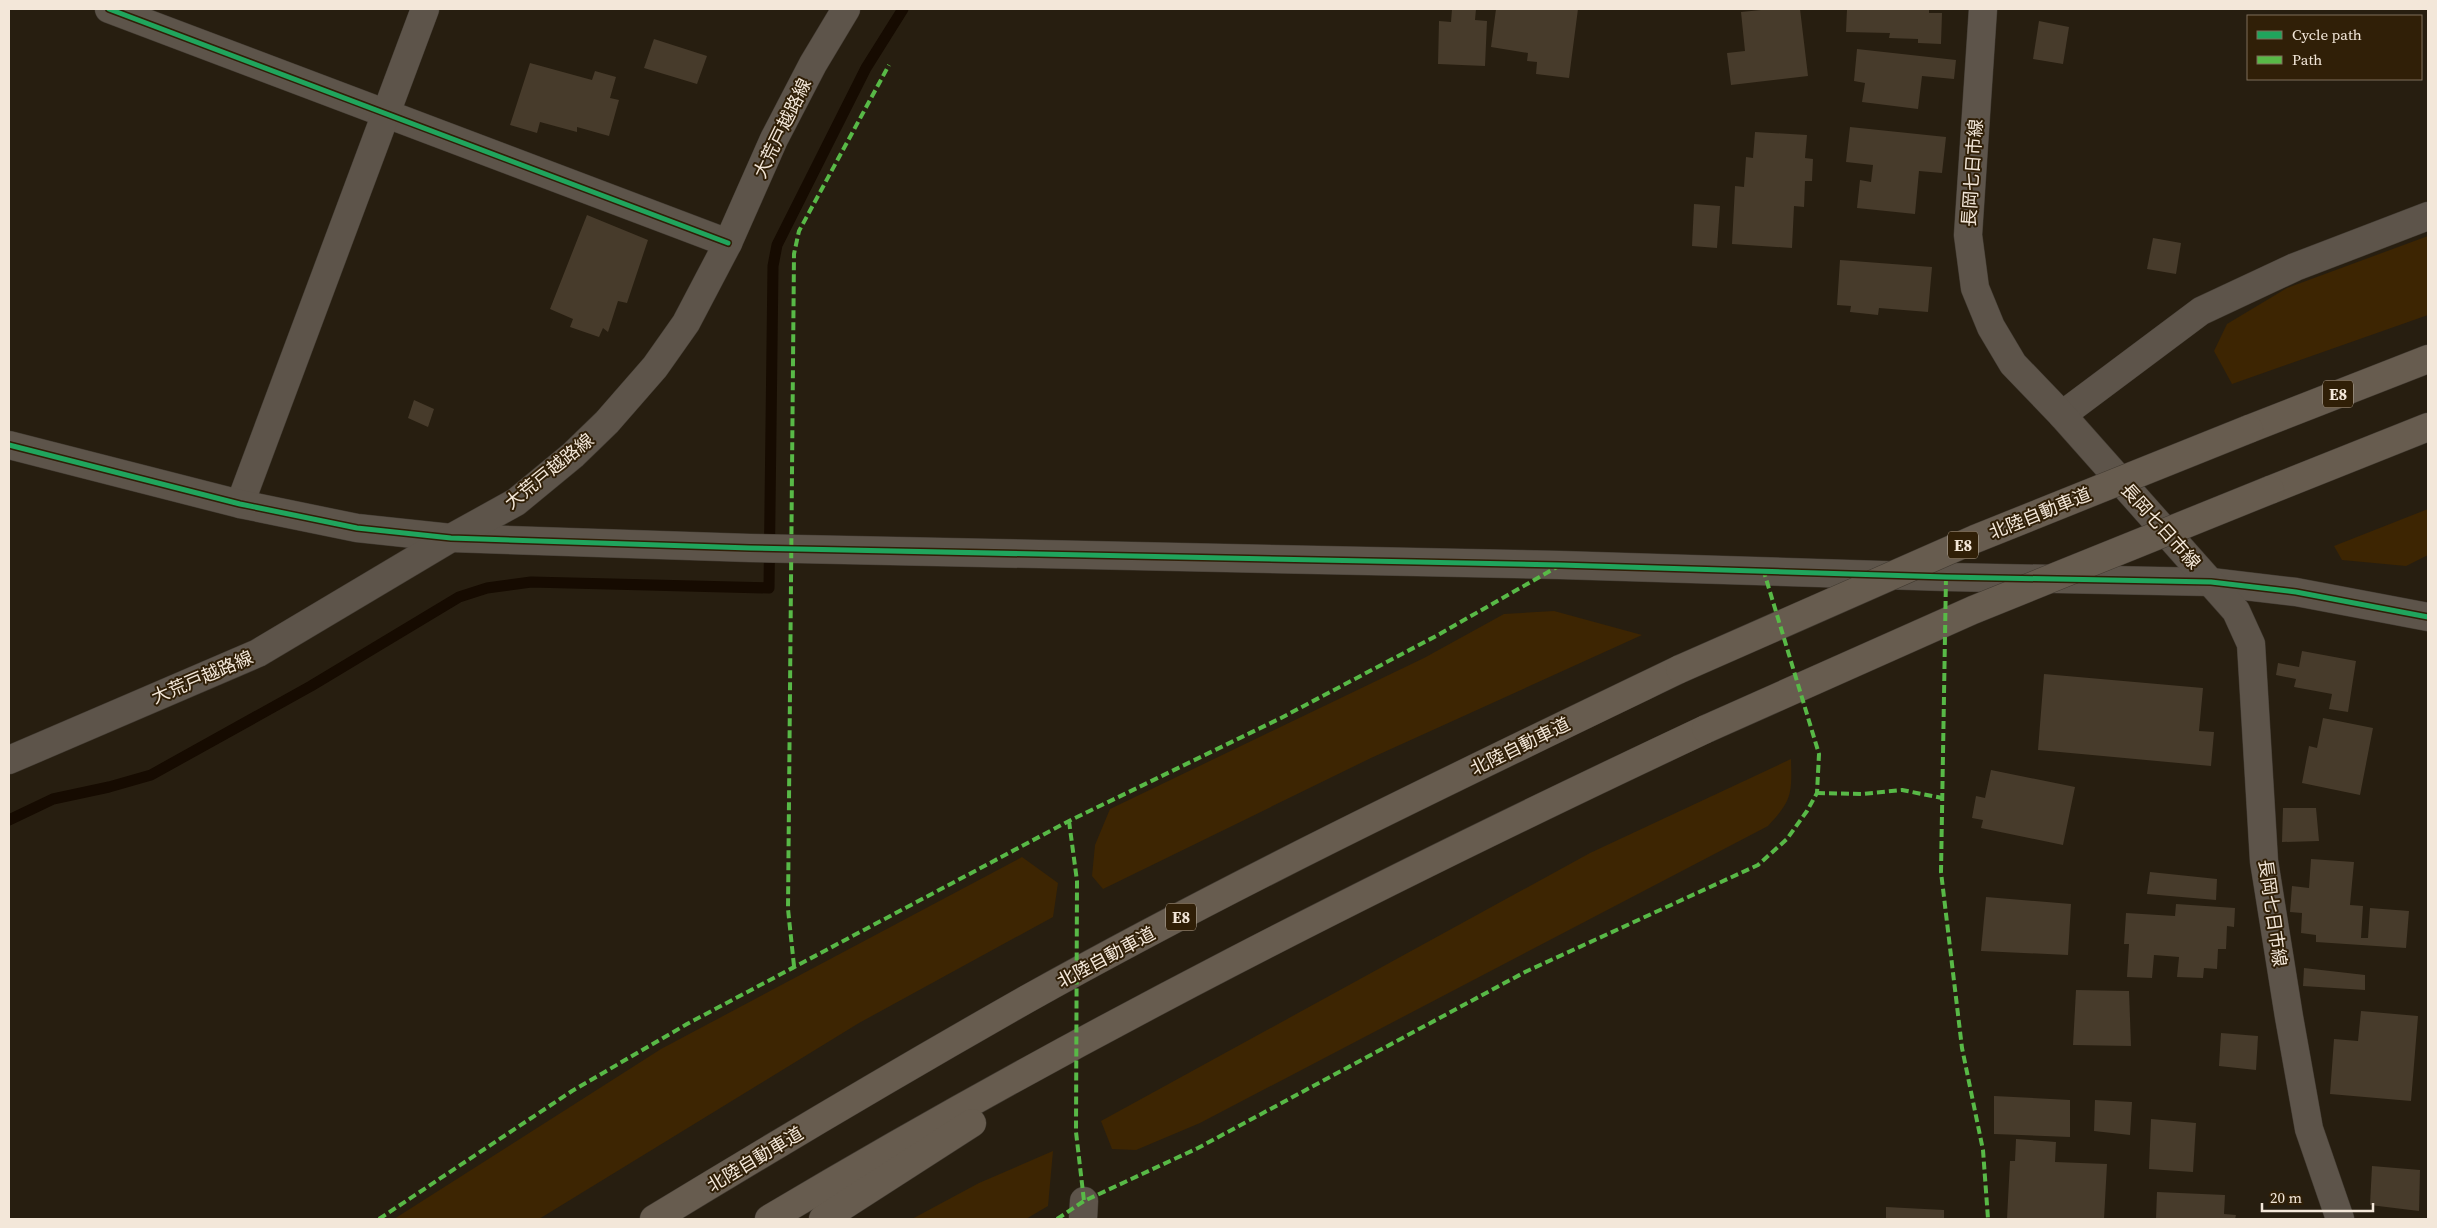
<svg xmlns="http://www.w3.org/2000/svg" width="2437" height="1228" viewBox="0 0 2437 1228" font-family="'Source Serif 4','Noto Sans JP',serif">
<style>
.green{fill:#3d2502}
.lines{fill:none;stroke-linecap:round;stroke-linejoin:round}
.stream{stroke:#160b01;stroke-width:11}
.building{fill:#473b2b}
.minor-casing{stroke:#413a31;stroke-width:29}
.tertiary-casing{stroke:#413a31;stroke-width:29}
.secondary-casing{stroke:#413a31;stroke-width:29}
.motorway-casing{stroke:#413a31;stroke-width:29}
.minor{stroke:#5d544a;stroke-width:28}
.tertiary{stroke:#5d544a;stroke-width:28}
.secondary{stroke:#5d544a;stroke-width:28}
.motorway{stroke:#675c4f;stroke-width:28}
.motorway-bridge-casing{stroke:#413a31;stroke-width:29;stroke-linecap:butt}
.motorway-bridge{stroke:#675c4f;stroke-width:28}
.quiet{stroke:#58b947;stroke-width:4;stroke-dasharray:8 4;stroke-linecap:butt}
.cycleway-casing{stroke:#301f07;stroke-width:8}
.cycleway{stroke:#20a55d;stroke-width:5}
.labels{text-anchor:middle;dominant-baseline:central;stroke-width:4;stroke-linejoin:round;paint-order:stroke}
.shield{fill:#301f07;stroke:#b8ab9a;stroke-width:1}
.shield-label{font-size:16px;font-weight:bold;fill:#f3e7d9}
.street-label{font-size:18px;fill:#f3e7d9;stroke:#301f07}
</style>
<rect width="100%" height="100%" fill="#271e10"/>
<!-- green -->
<g class="green">
<polygon points="2428,236 2428,315 2232,384 2214,351 2227,324 2287,288"/>
<polygon points="2428,509 2428,555 2406,566 2342,560 2334,546"/>
<polygon points="1554,611 1642,635 1371,758 1103,889 1092,876 1095,845 1110,809 1424,658 1504,614"/>
<path d="M1791 759C1792 794 1792 800 1768 826L1200 1123 1136 1150 1112 1149 1101 1121 1590 853Z"/>
<polygon points="1022,857 1058,883 1053,917 859,1023 539,1219 394,1219 661,1049"/>
<polygon points="1053,1151 1048,1206 1026,1219 912,1219 979,1183"/>
</g>
<g class="lines">
<!-- stream -->
<polyline class="stream" points="9,820 53,799 109,787 151,775 311,686 459,597 487,588 531,582 769,588 773,266 777,245 866,68 903,9"/>
</g>
<!-- building -->
<g class="building">
<polygon points="1452,9 1476,9 1475,20 1487,21 1485,66 1438,64 1439,21 1451,22"/>
<polygon points="1496,9 1578,9 1569,78 1536,74 1537,62 1527,61 1528,53 1491,47"/>
<polygon points="1771,9 1800,9 1808,76 1731,85 1727,53 1745,51 1741,12"/>
<polygon points="1847,9 1929,9 1929,13 1942,13 1941,44 1918,43 1918,39 1889,38 1890,33 1846,32"/>
<polygon points="2039,21 2069,27 2063,64 2033,59"/>
<polygon points="654,39 707,56 697,84 644,68"/>
<polygon points="1857,49 1956,60 1954,79 1922,76 1918,109 1862,102 1865,83 1854,81"/>
<polygon points="530,63 592,80 595,71 616,77 610,98 619,100 609,136 577,127 577,132 540,122 537,133 510,125"/>
<polygon points="1850,127 1946,137 1942,173 1919,171 1915,214 1857,208 1860,180 1871,182 1873,165 1846,162"/>
<polygon points="1755,132 1807,135 1805,158 1813,159 1812,181 1805,181 1804,207 1794,206 1792,248 1732,244 1735,186 1744,187 1746,157 1753,158"/>
<polygon points="1694,204 1720,206 1717,248 1692,246"/>
<polygon points="587,215 648,240 627,303 618,301 608,332 603,328 599,337 570,327 573,319 550,309"/>
<polygon points="2153,238 2181,243 2176,274 2147,269"/>
<polygon points="1840,260 1932,267 1928,312 1879,308 1878,315 1850,312 1851,306 1837,305"/>
<polygon points="414,400 434,409 428,427 408,418"/>
<polygon points="2302,651 2356,661 2348,712 2329,709 2332,694 2294,687 2296,679 2276,675 2278,663 2299,667"/>
<polygon points="2044,674 2203,688 2199,731 2214,732 2211,766 2038,750"/>
<polygon points="2323,718 2373,728 2360,795 2302,783 2309,746 2317,748"/>
<polygon points="1991,770 2075,787 2063,845 1981,828 1983,820 1972,818 1976,796 1985,798"/>
<polygon points="2283,808 2316,808 2319,841 2282,842"/>
<polygon points="2311,859 2354,862 2350,905 2363,906 2361,938 2368,938 2370,908 2409,911 2406,948 2316,942 2316,935 2301,933 2302,913 2290,912 2292,886 2309,888"/>
<polygon points="2150,872 2217,879 2216,900 2147,894"/>
<polygon points="1986,897 2071,904 2068,955 1981,951"/>
<polygon points="2176,904 2235,908 2234,927 2227,926 2226,949 2218,949 2217,969 2204,968 2203,978 2177,977 2179,957 2154,955 2152,978 2127,977 2129,944 2124,944 2126,913 2175,916"/>
<polygon points="2304,968 2365,975 2365,990 2303,986"/>
<polygon points="2076,990 2129,991 2131,1046 2073,1045"/>
<polygon points="2361,1011 2418,1016 2411,1101 2330,1094 2334,1039 2358,1041"/>
<polygon points="2221,1033 2258,1036 2256,1070 2219,1066"/>
<polygon points="1994,1096 2070,1100 2070,1137 1994,1134"/>
<polygon points="2095,1100 2132,1102 2130,1135 2094,1131"/>
<polygon points="2151,1119 2196,1123 2193,1172 2149,1169"/>
<polygon points="2016,1139 2056,1142 2055,1162 2107,1164 2104,1219 2007,1219 2010,1161 2015,1161"/>
<polygon points="2372,1166 2420,1170 2419,1211 2370,1205"/>
<polygon points="2157,1192 2225,1195 2224,1214 2236,1215 2235,1219 2156,1219"/>
<polygon points="1886,1207 1944,1210 1944,1219 1886,1219"/>
</g>
<g class="lines">
<!-- minor casing -->
<g class="minor-casing">
<g id="minor">
<polyline points="109,9 728,243"/>
<polyline points="2062,415 2201,311 2295,267 2428,216"/>
<polyline points="240,504 425,9"/>
<polyline points="1083,1219 1084,1201"/>
</g>
</g>
<!-- tertiary casing -->
<g class="tertiary-casing">
<polyline id="tertiary" points="9,445 240,504 357,528 451,538 750,548 1560,565 1946,577 2211,582 2296,592 2428,617"/>
</g>
<!-- secondary casing -->
<g class="secondary-casing">
<g id="secondary">
<polyline points="1983,9 1968,235 1975,288 1991,327 2013,364 2062,415 2236,611 2251,644 2264,861 2289,1017 2309,1129 2340,1219"/>
<polyline points="9,760 258,653 451,538 516,502 573,455 607,422 655,367 686,323 728,243 774,139 813,64 846,9"/>
</g>
</g>
<!-- motorway casing -->
<g class="motorway-casing">
<g id="motorway">
<polyline points="2249,429 2428,359"/>
<polyline points="2270,490 2428,427"/>
<path d="M654 1219C777 1144 902 1070 1027 999 1240 880 1460 775 1680 669"/>
<path d="M769 1219C1072 1038 1387 879 1706 729"/>
<polyline points="823,1219 972,1123"/>
</g>
</g>
<!-- minor -->
<use href="#minor" class="minor"/>
<!-- tertiary -->
<use href="#tertiary" class="tertiary"/>
<!-- secondary -->
<use href="#secondary" class="secondary"/>
<!-- motorway -->
<use href="#motorway" class="motorway"/>
<!-- motorway-bridge casing -->
<g class="motorway-bridge-casing">
<g id="motorway-bridge">
<polyline points="1680,669 1975,539 2249,429"/>
<polyline points="1706,729 1973,610 2270,490"/>
</g>
</g>
<!-- motorway-bridge -->
<use href="#motorway-bridge" class="motorway-bridge"/>
<!-- quiet -->
<g class="quiet">
<polyline points="1946,577 1941,872 1962,1048 1983,1150 1988,1219"/>
<polyline points="1817,793 1862,794 1902,790 1942,798"/>
<polyline points="1069,821 1077,881 1076,1132 1084,1201"/>
<polyline points="794,966 788,909 794,254 799,231 889,65"/>
<polyline points="379,1219 572,1091 687,1024 1069,821 1281,718 1436,636 1557,567"/>
<polyline points="1057,1219 1084,1201 1198,1148 1525,972 1758,865 1787,839 1807,811 1817,793 1819,754 1764,572"/>
</g>
<!-- cycleway casing -->
<g class="cycleway-casing">
<g id="cycleway">
<polyline points="109,9 728,243"/>
<polyline points="9,445 240,504 357,528 451,538 750,548 1560,565 1946,577 2211,582 2296,592 2428,617"/>
</g>
</g>
<!-- cycleway -->
<use href="#cycleway" class="cycleway"/>
</g>
<g class="labels">
<!-- shield labels -->
<g class="shield">
<rect x="2323" y="380.5" width="30" height="27" rx="4"/>
<rect x="1948" y="531.5" width="30" height="27" rx="4"/>
<rect x="1166" y="903.5" width="30" height="27" rx="4"/>
</g>
<g class="shield-label">
<text x="2338" y="394">E8</text>
<text x="1963" y="545">E8</text>
<text x="1181" y="917">E8</text>
</g>
<!-- street labels -->
<g class="street-label">
<text transform="translate(782 128) rotate(-64)">大荒戸越路線</text>
<text transform="translate(1972 173) rotate(-86)">長岡七日市線</text>
<text transform="translate(549 471) rotate(-39)">大荒戸越路線</text>
<text transform="translate(2040 513) rotate(-22)">北陸自動車道</text>
<text transform="translate(2161 526) rotate(48)">長岡七日市線</text>
<text transform="translate(202 677) rotate(-23)">大荒戸越路線</text>
<text transform="translate(1520 746) rotate(-26)">北陸自動車道</text>
<text transform="translate(2273 913) rotate(82)">長岡七日市線</text>
<text transform="translate(1106 957) rotate(-28)">北陸自動車道</text>
<text transform="translate(755 1159) rotate(-31)">北陸自動車道</text>
</g>
</g>
<!-- border -->
<rect width="2437" height="1228" fill="none" stroke="#f3e7d9" stroke-width="20"/>
<!-- legend -->
<rect x="2247" y="15" width="175" height="65" fill="#301f07" stroke="#7e6f5b"/>
<rect x="2257" y="31" width="25" height="8" fill="#20a55d" stroke="#7e6f5b"/>
<text x="2292" y="40" font-size="15" fill="#f3e7d9">Cycle path</text>
<rect x="2257" y="56" width="25" height="8" fill="#58b947" stroke="#7e6f5b"/>
<text x="2292" y="65" font-size="15" fill="#f3e7d9">Path</text>
<!-- scale -->
<path d="M2262 1203v8h111v-8" fill="none" stroke="#f3e7d9" stroke-width="2.5"/>
<text x="2270" y="1203" font-size="15" fill="#f3e7d9" stroke="#301f07" stroke-width="4" paint-order="stroke">20 m</text>
</svg>
